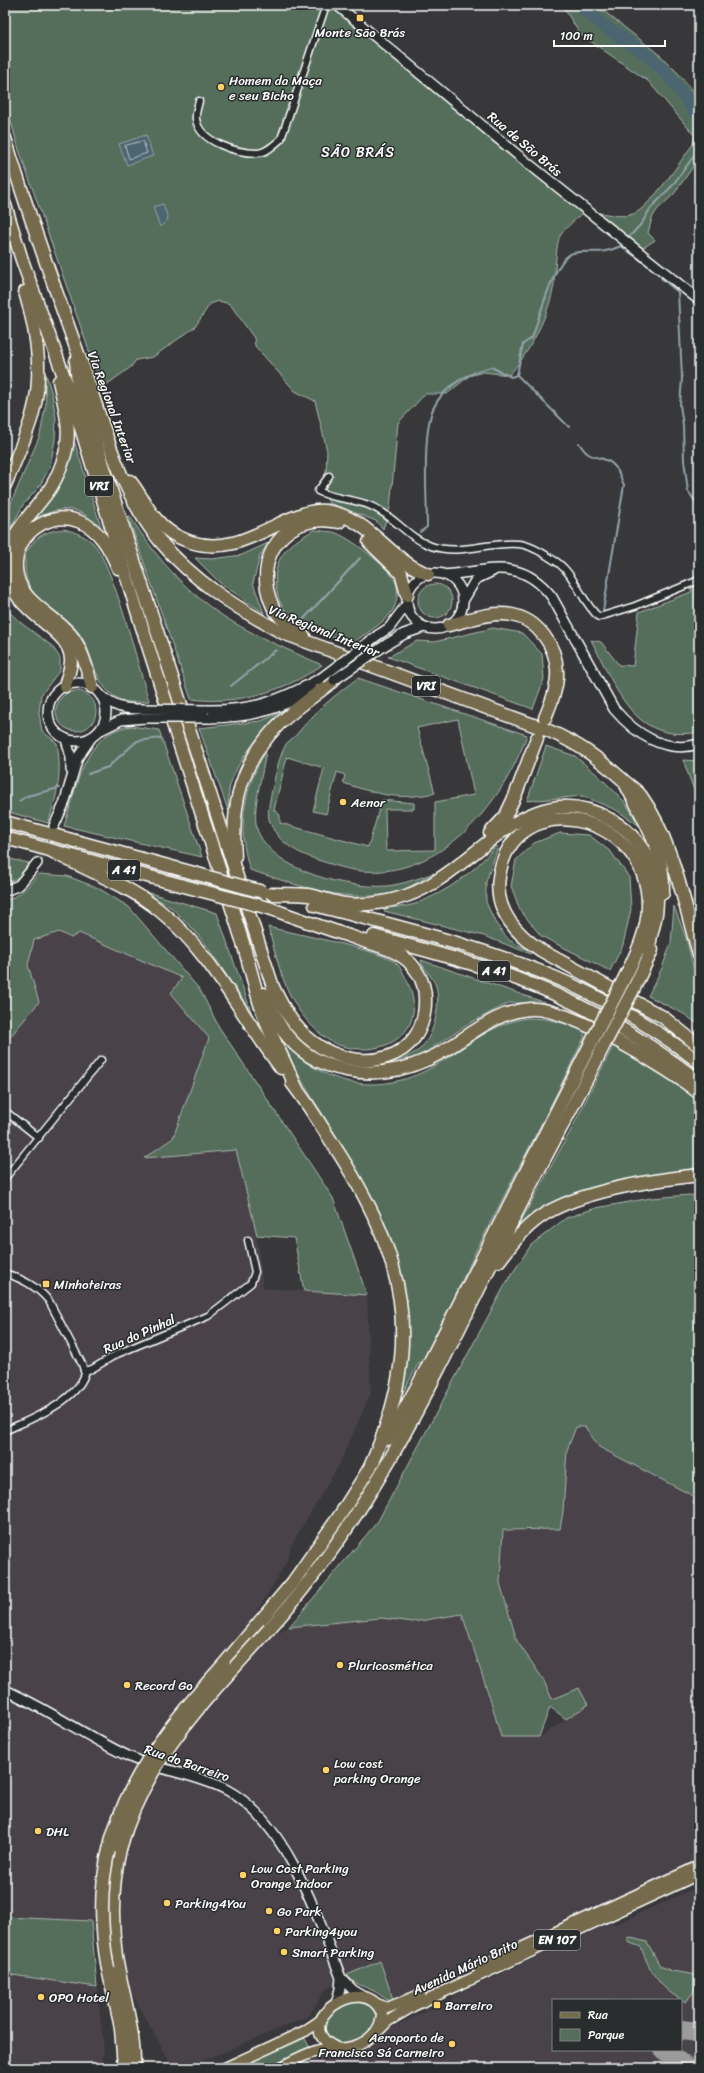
<svg xmlns="http://www.w3.org/2000/svg" width="704" height="2073" viewBox="0 0 704 2073" font-family="Sriracha,sans-serif">
<style>
.built{fill:#484348;fill-rule:evenodd}
.green{fill:#556e5c;stroke:#aab6ae;fill-rule:evenodd}
.water{fill:#4c6571;stroke:#94a3aa}
.lines{fill:none;stroke-linecap:round;stroke-linejoin:round}
.shore{stroke:#b7c1c6;stroke-width:1}
.stream{stroke:#94a3aa;stroke-width:2}
.river{stroke:#4c6571;stroke-width:13}
.taxiway{stroke:#9c9b9c;stroke-width:20}
.secondary-tunnel{stroke:#4c4b4e;stroke-width:9;stroke-dasharray:9 4.5;stroke-linecap:butt}
.street-casing{stroke:#fff;stroke-width:9}
.secondary-casing{stroke:#fff;stroke-width:12}
.primary-casing{stroke:#fff;stroke-width:13}
.highway-casing{stroke:#fff;stroke-width:15}
.street{stroke:#2a2d2e;stroke-width:6}
.secondary{stroke:#2a2d2e;stroke-width:9}
.primary{stroke:#746b4b;stroke-width:10}
.highway{stroke:#746b4b;stroke-width:12}
.secondary-bridge-casing{stroke:#fff;stroke-width:12;stroke-linecap:butt}
.highway-bridge-casing{stroke:#fff;stroke-width:15;stroke-linecap:butt}
.secondary-bridge{stroke:#2a2d2e;stroke-width:9}
.highway-bridge{stroke:#746b4b;stroke-width:12}
.poi-dot{fill:#ffd166;stroke:#2a2d2e;stroke-width:1.5}
.labels{text-anchor:middle;dominant-baseline:central;stroke-width:3;stroke-linejoin:round;paint-order:stroke}
.shield{fill:#2a2d2e;stroke:#bfc0c0;stroke-width:1}
.shield-label{font-size:12px;font-weight:bold;fill:#fff}
.poi-label{font-size:13px;fill:#fff;stroke:#2a2d2e;text-anchor:start}
.street-label{font-size:13px;fill:#fff;stroke:#2a2d2e}
.neighbourhood-label{font-size:14px;letter-spacing:1px;fill:#fff;stroke:#2a2d2e}
</style>
<rect width="100%" height="100%" fill="#38373a"/>
<filter id="ink" filterUnits="userSpaceOnUse"><feTurbulence type="fractalNoise" baseFrequency=".025" numOctaves="2"/><feDisplacementMap in="SourceGraphic" scale="8" xChannelSelector="R" yChannelSelector="G"/><feConvolveMatrix kernelMatrix="1 2 1 2 8 2 1 2 1" color-interpolation-filters="sRGB"/></filter>
<g filter="url(#ink)">
<!-- built -->
<g class="built">
<polygon points="59,932 79,933 182,978 171,993 209,1038 173,1138 145,1157 236,1150 257,1235 263,1288 367,1295 371,1393 340,1463 292,1544 286,1562 271,1589 241,1636 226,1655 289,1627 381,1618 413,1622 462,1614 501,1737 539,1737 588,1705 579,1688 552,1699 543,1679 517,1641 500,1583 503,1530 560,1529 563,1512 567,1450 576,1427 585,1427 599,1447 699,1499 699,1863 500,1959 414,1997 394,2002 379,1961 325,1990 309,2016 186,2068 173,2068 91,1921 5,1917 5,1043 39,1002 28,965 34,940"/>
<path d="M699 1886V2068H296L326 2055 346 2056 367 2049 379 2040 388 2029 450 2000 455 1995 610 1923 616 1924ZM553 2000H681V2050H553Z"/>
<polygon points="5,1974 97,1987 104,2049 101,2068 5,2068"/>
</g>
<!-- green -->
<g class="green">
<path d="M5 5H328L584 212C576 219 566 227 560 236 556 243 555 275 554 284 550 313 529 354 509 375L483 372 469 376 447 394H425L398 423 390 508 383 529 376 521 329 503 325 495 327 451 315 401 295 391 255 346 254 338 230 304 219 301 210 304 195 327 153 357 136 360 131 367 102 388 19 150 5 101Z"/>
<path d="M562 5H596L661 56 678 73 699 99V158L674 194 657 210 652 218 648 233 655 240 643 248 599 213C610 214 622 218 633 214 649 209 682 159 693 144L695 136 648 81 580 34Z"/>
<polygon points="46,374 52,394 56,418 55,440 50,467 39,487 23,505 5,539 5,517 40,435 46,403 44,375"/>
<path d="M74 440 101 527 99 528C81 504 59 506 35 519L34 518C53 496 75 472 71 441Z"/>
<path d="M128 516H130C154 555 184 590 223 616 254 636 289 650 322 665 284 692 237 705 191 699Z"/>
<path d="M64 529C75 532 83 535 92 542 113 562 139 669 149 701 138 702 127 704 117 698 93 685 94 653 79 633 60 609 26 602 25 568 25 560 24 554 29 548 38 534 48 531 64 529Z"/>
<path d="M314 530C320 531 327 531 333 532 347 535 392 569 396 583 399 592 397 602 393 610 387 621 363 636 352 643 331 637 310 632 293 618 285 612 279 602 277 593 270 559 287 545 314 530Z"/>
<polygon points="268,543 260,556 253,583 264,613 220,583 195,558 212,559 242,555"/>
<path d="M699 568V732C633 744 617 689 591 640L601 642 619 665 633 666 639 612 691 592 692 582Z"/>
<circle cx="435" cy="601" r="17"/>
<path d="M5 608 21 623 52 646 60 658V670L41 695 39 713 42 731 57 743C62 773 58 794 48 823L5 811Z"/>
<polygon points="493,628 522,633 542,654 544,679 533,709 388,657 417,641 434,642"/>
<path d="M358 678 527 735C503 804 441 878 362 871 348 870 334 865 321 861 299 854 276 843 269 819 267 810 271 795 273 786 276 772 279 758 285 746 287 741 293 739 296 735 316 711 332 697 358 678ZM458 719 474 795 435 802V850L386 851 385 809H414V803L382 800 368 847 280 823V815L274 810 287 757 324 768 313 811 326 814 337 772 345 775 343 783C377 794 398 801 435 793L417 728Z"/>
<circle cx="76" cy="711" r="20"/>
<path d="M287 710C264 731 240 754 230 785 228 793 229 802 228 810L199 728 261 721Z"/>
<path d="M131 726 159 730 202 857 64 826C77 788 83 732 131 726Z"/>
<polygon points="546,746 575,756 601,778 624,801 640,826 616,810 583,796 527,801"/>
<path d="M266 750C264 772 250 812 258 832 276 872 348 889 387 886 404 884 419 878 434 873 424 878 413 886 402 890 352 907 297 885 250 870 236 828 244 788 266 750Z"/>
<polygon points="683,760 699,761 699,804"/>
<polygon points="560,833 589,835 611,852 629,877 631,909 623,945 610,971 541,936 520,910 511,886 516,860 534,843"/>
<path d="M495 846 498 847 486 882V902L496 924 509 940 532 952 531 954 484 936 384 911V908C394 907 406 907 415 904 447 892 475 872 495 846Z"/>
<polygon points="5,858 29,863 19,877 5,884"/>
<path d="M38 874 67 876 98 888 129 907 200 990 219 1027 333 1198 367 1295 304 1291 294 1238 257 1235 236 1150 144 1158 173 1138 209 1038 171 993 182 978 79 933 71 938 59 932 34 940 28 965 39 1002 5 1043V900C20 897 29 885 38 874Z"/>
<path d="M140 890 217 913 254 1020 252 1021C230 979 206 937 170 907 161 900 149 896 140 891Z"/>
<polygon points="674,906 686,938 699,988 699,1025 684,1014 648,996 662,968 671,943"/>
<path d="M268 927C292 933 383 950 397 964 402 969 407 980 410 988 427 1037 378 1060 336 1044 323 1039 304 1019 297 1007 281 983 276 954 268 927Z"/>
<path d="M421 960 555 1006 554 1008 530 1003H509L472 1022 418 1057 401 1063 400 1061C406 1057 413 1054 419 1050 434 1037 441 1005 436 986 433 977 422 968 421 960Z"/>
<path d="M527 1018C549 1018 565 1023 586 1031L584 1035 585 1036C551 1107 514 1176 478 1247 459 1286 442 1326 422 1364L419 1362 402 1395C400 1384 406 1368 407 1356 408 1331 408 1305 403 1280 384 1188 316 1119 278 1035 316 1083 372 1098 427 1070 461 1052 488 1024 527 1018Z"/>
<polygon points="613,1046 643,1063 699,1099 699,1172 605,1188 514,1234 571,1130"/>
<polygon points="689,1195 699,1196 699,1505 693,1504 695,1497 599,1447 585,1427 576,1427 567,1450 563,1512 560,1529 503,1530 500,1583 517,1641 543,1679 552,1699 579,1688 588,1705 566,1719 550,1707 539,1737 501,1737 492,1705 462,1614 413,1622 381,1618 289,1627 378,1521 506,1283 531,1245 566,1218 596,1208 651,1198"/>
<polygon points="5,1917 91,1921 97,1987 5,1974"/>
<path d="M631 1938 647 1942 660 1966 672 1971 697 1975 694 1991 686 2002C661 1990 650 1973 641 1947L630 1943 627 1939Z"/>
<path d="M380 1961 394 2002C385 2000 381 1995 374 1991 363 1986 355 1985 347 1975Z"/>
<path d="M359 2001 371 2004C374 2009 378 2013 377 2019 376 2034 351 2047 337 2043 334 2042 331 2039 328 2038 317 2014 339 2005 359 2001Z"/>
<polygon points="304,2037 310,2048 267,2068 235,2068"/>
</g>
<!-- water -->
<g class="water">
<polygon points="146,135 153,156 127,165 119,144"/>
<polygon points="163,204 168,219 160,227 153,207"/>
</g>
<g class="lines">
<!-- shore -->
<polygon class="shore" points="143,141 147,153 129,159 125,146"/>
<!-- stream -->
<g class="stream">
<polyline points="631,235 642,223 650,209 672,186 699,149"/>
<polyline points="661,278 678,292 682,378 680,405 683,425 684,460 688,491 699,507"/>
<path d="M569 427 517 375 523 344 532 338C539 320 554 258 573 253 591 249 600 256 621 246L643 262"/>
<path d="M579 443C590 461 595 454 608 461 617 465 620 476 624 485L603 611"/>
<path d="M420 532 427 527C427 497 422 435 433 409 443 386 469 373 491 367L511 377 517 375"/>
<polyline points="302,621 360,558"/>
<polyline points="231,686 276,650"/>
<polyline points="88,774 108,767 137,741 161,738"/>
<polyline points="19,801 27,796 59,788"/>
</g>
<!-- river -->
<path class="river" d="M580 5C599 25 622 37 644 53 667 70 683 94 699 118"/>
<!-- taxiway -->
<g class="taxiway">
<polyline points="681,2030 699,2032"/>
<polyline points="663,2050 687,2068"/>
</g>
<!-- secondary-tunnel -->
<polyline class="secondary-tunnel" points="37,863 52,830"/>
<!-- street casing -->
<g class="street-casing">
<g id="street">
<path d="M199 101C198 106 195 114 196 119 199 142 237 153 257 153 266 153 274 145 281 139L326 5"/>
<path d="M329 476 318 491C335 500 353 498 371 506 393 515 408 538 431 546 461 556 489 541 519 544 529 545 543 553 552 559 575 571 580 601 599 617L635 606 699 580"/>
<polyline points="5,1111 39,1138"/>
<polyline points="5,1178 101,1060"/>
<path d="M5 1273C22 1279 37 1286 49 1301L82 1364 85 1374C75 1403 30 1419 5 1431"/>
<polyline points="84,1371 92,1369 117,1354 208,1316 251,1283 255,1272 248,1240"/>
</g>
</g>
<!-- secondary casing -->
<g class="secondary-casing">
<g id="secondary">
<polyline points="337,5 519,156 699,300"/>
<circle cx="435" cy="601" r="28"/>
<path d="M444 575C487 572 520 555 552 597L614 709C635 734 665 754 699 744"/>
<polyline points="463,601 476,579 493,571"/>
<polyline points="378,635 389,628 407,604"/>
<polyline points="387,644 404,634 424,627"/>
<circle cx="77" cy="712" r="29"/>
<path d="M101 696C117 708 123 709 142 709"/>
<path d="M205 710C253 711 279 701 321 678"/>
<path d="M209 718C254 717 274 711 314 690"/>
<polyline points="101,730 121,720 145,718"/>
<polyline points="66,739 71,757 71,770"/>
<polyline points="54,826 64,804 78,757 91,738"/>
<polyline points="5,891 19,885 37,863"/>
<path d="M5 1690C48 1709 87 1737 130 1757 161 1771 197 1774 227 1790 287 1822 318 1918 341 1978L340 1989 336 2004"/>
<polyline points="341,1978 355,1992 364,1997"/>
</g>
</g>
<!-- primary casing -->
<g class="primary-casing">
<g id="primary">
<polyline points="478,1968 699,1866"/>
<polyline points="377,2004 387,2008 420,1995"/>
<polyline points="378,2031 388,2021 415,2005 699,1874"/>
<polyline points="225,2068 305,2031 320,2021"/>
<path d="M279 2068C291 2062 303 2055 316 2051 326 2047 336 2050 347 2048 365 2045 381 2033 382 2014 365 1968 284 2026 337 2048"/>
</g>
</g>
<!-- highway casing -->
<g class="highway-casing">
<g id="highway">
<path d="M5 138C29 217 57 295 85 373 105 430 121 494 160 541 193 581 238 609 283 633L547 730C579 744 597 757 623 780 629 786 637 790 641 796 672 839 684 904 699 954"/>
<polyline points="5,205 22,260 72,399 141,624 243,943 259,1001 268,1027 297,1089"/>
<path d="M76 361 78 384 111 490 273 987C283 1008 294 1028 313 1042 358 1076 427 1063 425 998 425 981 415 964 400 955 387 947 372 944 358 939 328 929 298 919 269 908"/>
<path d="M59 381C64 404 72 430 65 454 62 465 57 477 51 487 35 512 4 536 7 568 11 616 71 626 71 660 71 669 67 678 65 686"/>
<path d="M130 481C140 493 146 508 156 519 166 531 176 537 191 542 223 552 248 539 277 525 291 518 310 509 326 511 371 518 387 559 428 574"/>
<path d="M5 485C14 463 25 440 32 416 44 376 37 331 25 292"/>
<polyline points="369,542 401,573 407,595"/>
<path d="M449 625C469 620 491 611 512 615 538 620 556 646 557 671 558 687 551 703 545 718"/>
<path d="M304 636C293 628 280 620 273 607 250 559 286 510 339 522"/>
<path d="M92 687C87 669 82 648 70 634 50 611 18 602 16 568 14 535 48 510 78 521 99 528 110 549 118 568"/>
<path d="M626 785C644 820 665 852 663 893"/>
<polyline points="5,822 194,873"/>
<polyline points="490,833 505,817 515,796 537,738"/>
<polyline points="5,838 199,890"/>
<path d="M50 850C85 870 127 884 159 910 211 952 241 1016 281 1068"/>
<path d="M235 856C231 803 241 763 279 724 296 708 317 694 334 680"/>
<path d="M272 894C284 894 296 894 308 895 321 897 333 903 346 904 366 906 388 902 406 896 477 872 526 771 611 820 632 831 649 853 654 876 658 892 658 909 654 924 651 936 648 944 649 957"/>
<path d="M315 905C401 928 490 948 572 985 617 1006 660 1032 699 1062"/>
<path d="M374 936C423 950 473 962 520 980 585 1004 644 1039 699 1081"/>
<path d="M622 983C634 959 648 933 648 906 649 811 512 784 499 877 494 910 516 934 542 951L663 1017 699 1046"/>
<polyline points="634,988 652,950"/>
<path d="M264 994C270 1006 275 1018 282 1029 314 1076 378 1082 426 1060 461 1045 491 1011 531 1009 569 1007 668 1068 699 1093"/>
<path d="M292 1083C307 1102 320 1124 333 1144 406 1256 426 1341 370 1467"/>
<path d="M499 1261C511 1245 523 1229 540 1217 578 1191 654 1180 699 1175"/>
<polyline points="388,1439 419,1383 593,1039"/>
<path d="M269 1629C375 1512 440 1366 510 1226 540 1165 574 1106 604 1045"/>
<polyline points="224,1664 293,1582 340,1515 374,1461"/>
<path d="M120 1849C112 1884 111 1919 116 1956 122 1993 135 2030 134 2068"/>
<polyline points="108,1969 121,2028 124,2068"/>
</g>
</g>
<!-- street -->
<use href="#street" class="street"/>
<!-- secondary -->
<use href="#secondary" class="secondary"/>
<!-- primary -->
<use href="#primary" class="primary"/>
<!-- highway -->
<use href="#highway" class="highway"/>
<!-- secondary-bridge casing -->
<g class="secondary-bridge-casing">
<g id="secondary-bridge">
<polyline points="321,678 378,635"/>
<polyline points="334,680 387,644"/>
<polyline points="142,709 205,710"/>
<polyline points="145,718 209,718"/>
</g>
</g>
<!-- highway-bridge casing -->
<g class="highway-bridge-casing">
<g id="highway-bridge">
<polyline points="194,873 263,892"/>
<polyline points="199,890 269,908"/>
<polyline points="593,1039 622,983"/>
<polyline points="604,1045 634,988"/>
<path d="M120 1849C145 1757 208 1698 269 1629"/>
<path d="M108 1969C83 1837 140 1757 224 1664"/>
</g>
</g>
<!-- secondary-bridge -->
<use href="#secondary-bridge" class="secondary-bridge"/>
<!-- highway-bridge -->
<use href="#highway-bridge" class="highway-bridge"/>
</g>
</g>
<!-- markers -->
<g class="poi-dot">
<rect x="356" y="14" width="8" height="8" rx="2"/>
<circle cx="221" cy="87" r="4"/>
<circle cx="343" cy="802" r="4"/>
<rect x="42" y="1280" width="8" height="8" rx="2"/>
<circle cx="340" cy="1665" r="4"/>
<circle cx="127" cy="1685" r="4"/>
<circle cx="326" cy="1770" r="4"/>
<circle cx="38" cy="1831" r="4"/>
<circle cx="243" cy="1875" r="4"/>
<circle cx="167" cy="1903" r="4"/>
<circle cx="269" cy="1911" r="4"/>
<circle cx="277" cy="1931" r="4"/>
<circle cx="284" cy="1952" r="4"/>
<circle cx="41" cy="1997" r="4"/>
<rect x="433" y="2001" width="8" height="8" rx="2"/>
<circle cx="452" cy="2044" r="4"/>
</g>
<g class="labels">
<!-- shield labels -->
<g class="shield">
<rect x="85" y="476" width="28" height="20" rx="3"/>
<rect x="412" y="676" width="28" height="20" rx="3"/>
<rect x="108" y="860" width="32" height="20" rx="3"/>
<rect x="478" y="961" width="32" height="20" rx="3"/>
<rect x="534" y="1930" width="46" height="20" rx="3"/>
</g>
<g class="shield-label">
<text x="99" y="486">VRI</text>
<text x="426" y="686">VRI</text>
<text x="124" y="870">A 41</text>
<text x="494" y="971">A 41</text>
<text x="557" y="1940">EN 107</text>
</g>
<!-- poi labels -->
<g class="poi-label">
<text x="360" y="32" text-anchor="middle">Monte São Brás</text>
<text x="229" y="80">Homem da Maça<tspan x="229" dy="15">e seu Bicho</tspan></text>
<text x="351" y="802">Aenor</text>
<text x="54" y="1284">Minhoteiras</text>
<text x="348" y="1665">Pluricosmética</text>
<text x="135" y="1685">Record Go</text>
<text x="334" y="1763">Low cost<tspan x="334" dy="15">parking Orange</tspan></text>
<text x="46" y="1831">DHL</text>
<text x="251" y="1868">Low Cost Parking<tspan x="251" dy="15">Orange Indoor</tspan></text>
<text x="175" y="1903">Parking4You</text>
<text x="277" y="1911">Go Park</text>
<text x="285" y="1931">Parking4you</text>
<text x="292" y="1952">Smart Parking</text>
<text x="49" y="1997">OPO Hotel</text>
<text x="445" y="2005">Barreiro</text>
<text x="444" y="2037" text-anchor="end">Aeroporto de<tspan x="444" dy="15">Francisco Sá Carneiro</tspan></text>
</g>
<!-- street labels -->
<g class="street-label">
<text transform="translate(525 144) rotate(40)">Rua de São Brás</text>
<text transform="translate(112 407) rotate(70)">Via Regional Interior</text>
<text transform="translate(324 631) rotate(22)">Via Regional Interior</text>
<text transform="translate(139 1334) rotate(-24)">Rua do Pinhal</text>
<text transform="translate(187 1763) rotate(19)">Rua do Barreiro</text>
<text transform="translate(465 1967) rotate(-25)">Avenida Mário Brito</text>
</g>
<!-- neighbourhood labels -->
<g class="neighbourhood-label">
<text x="358" y="152">SÃO BRÁS</text>
</g>
</g>
<!-- margin -->
<rect width="704" height="2073" fill="none" stroke="#2a2d2e" stroke-width="20"/>
<rect x="10" y="10" width="684" height="2053" fill="none" stroke="#fff" stroke-width="1.5" filter="url(#ink)"/>
<!-- legend -->
<rect x="552" y="1999" width="130" height="52" fill="#2a2d2e" stroke="#7f8182"/>
<rect x="560" y="2012" width="20" height="6" fill="#746b4b" stroke="#7f8182"/>
<text x="588" y="2019" font-size="12" fill="#ffffff">Rua</text>
<rect x="560" y="2029" width="20" height="12" fill="#556e5c" stroke="#7f8182"/>
<text x="588" y="2039" font-size="12" fill="#ffffff">Parque</text>
<!-- scale -->
<path d="M554 40v6h111v-6" fill="none" stroke="#ffffff" stroke-width="2"/>
<text x="560" y="40" font-size="12" fill="#ffffff" stroke="#2a2d2e" stroke-width="3" paint-order="stroke">100 m</text>
</svg>
